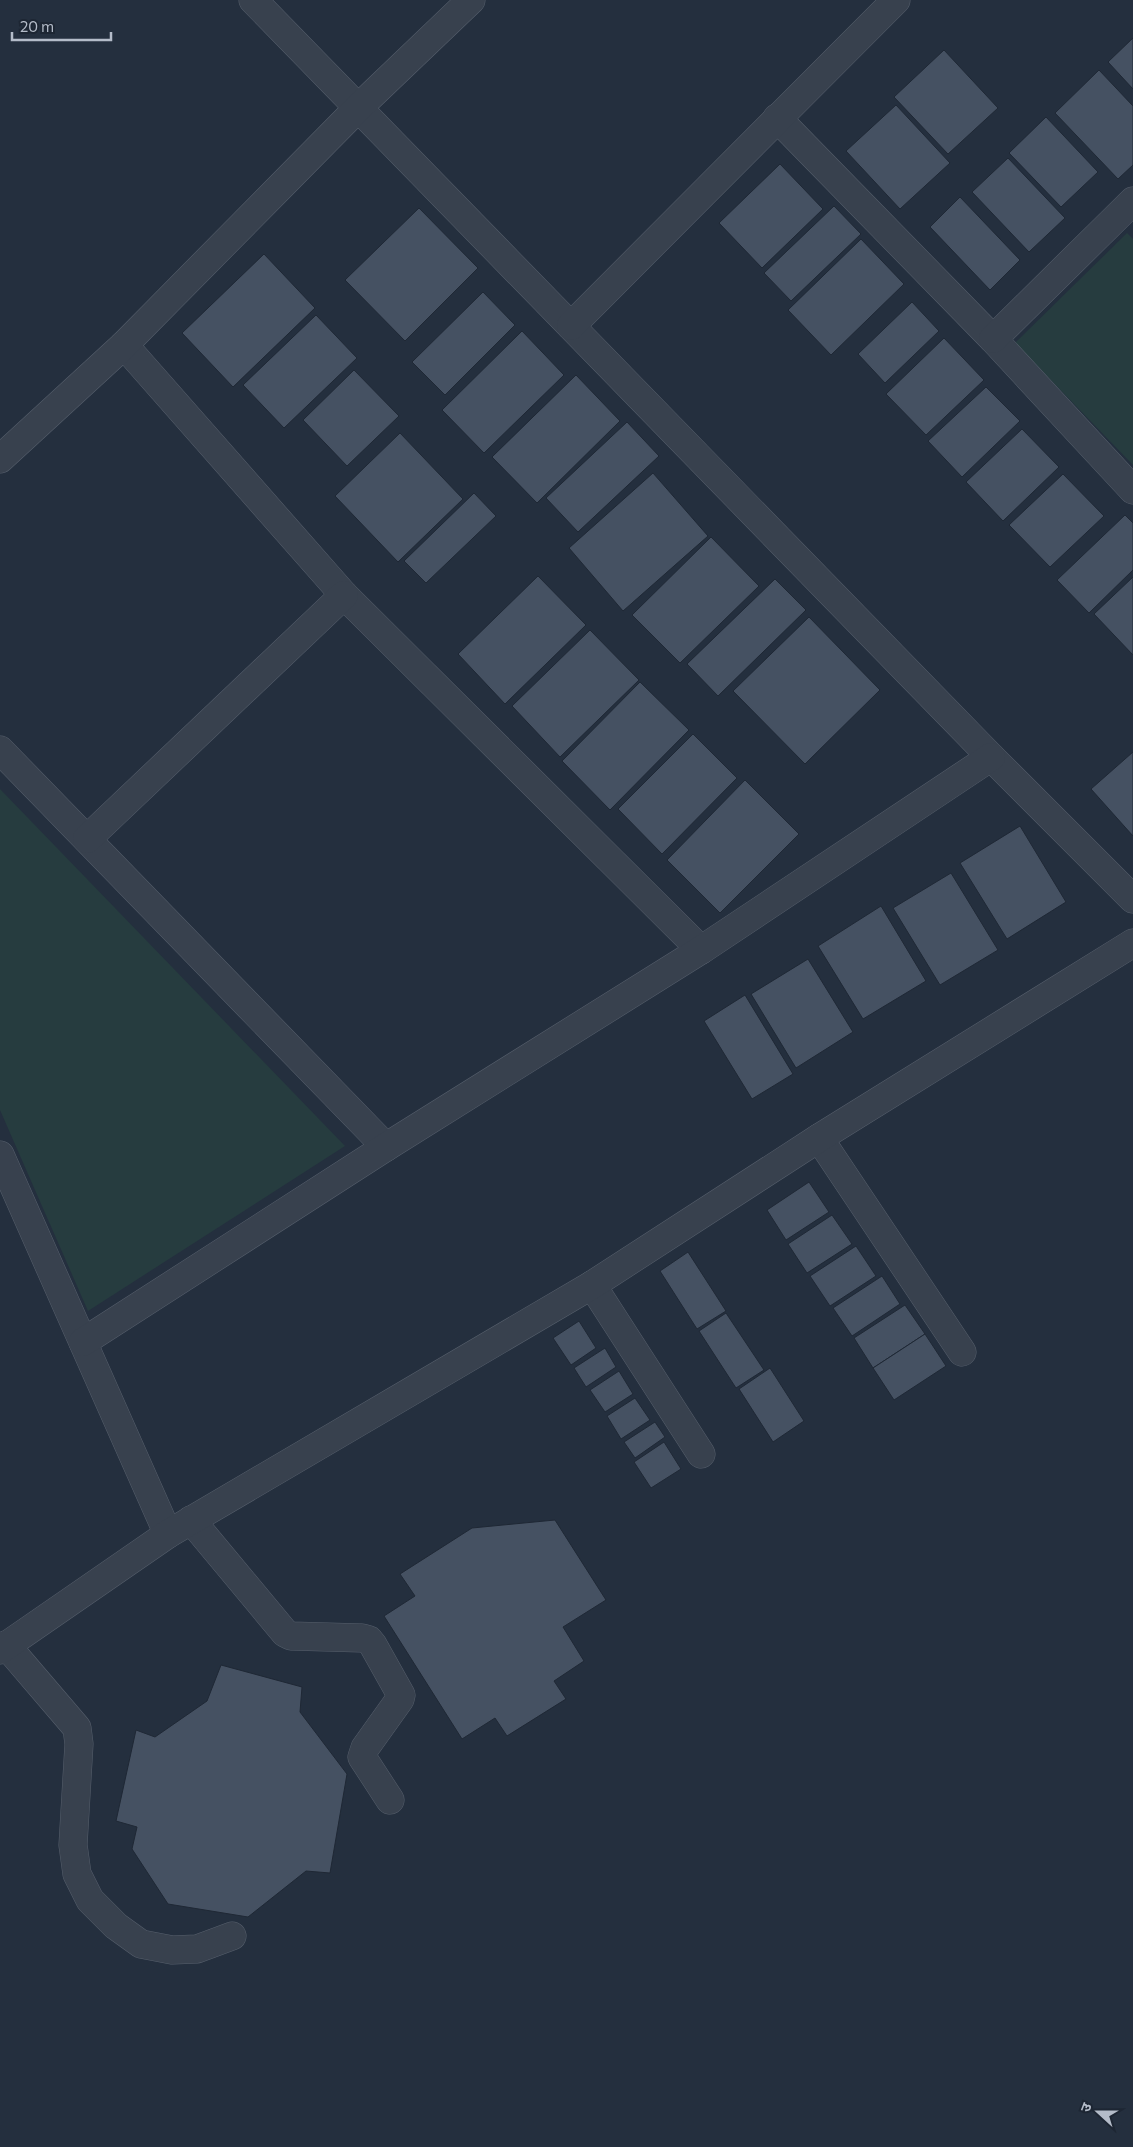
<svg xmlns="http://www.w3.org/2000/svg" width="1133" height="2147" viewBox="0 0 1133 2147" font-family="Commissioner,'Noto Sans Devanagari',sans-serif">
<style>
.green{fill:#263c3f}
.building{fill:#455162;stroke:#1f2835}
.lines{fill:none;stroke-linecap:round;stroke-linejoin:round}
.minor-casing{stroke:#565f6c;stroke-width:29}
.minor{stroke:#38414e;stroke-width:28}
</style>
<rect width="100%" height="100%" fill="#242f3e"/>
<!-- green -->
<g class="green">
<polygon points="1127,233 1133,239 1133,465 1015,343"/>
<polygon points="0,789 345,1146 88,1311 0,1110"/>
</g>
<!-- building -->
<g class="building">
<polygon points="1133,38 1133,89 1108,62"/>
<polygon points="944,50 998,108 948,154 894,97"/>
<polygon points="1099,70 1133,106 1133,165 1118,179 1055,113"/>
<polygon points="896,105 950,163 900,209 846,151"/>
<polygon points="1046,117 1098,172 1061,207 1009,153"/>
<polygon points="1008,158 1065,218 1029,252 972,192"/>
<polygon points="780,164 823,209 762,268 719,223"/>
<polygon points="960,197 1020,260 990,290 930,227"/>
<polygon points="834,206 861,234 791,301 764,273"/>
<polygon points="419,208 478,268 405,341 345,280"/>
<polygon points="861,239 904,284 831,355 788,310"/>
<polygon points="264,254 315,308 233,387 182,333"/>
<polygon points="483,292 515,325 445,395 412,362"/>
<polygon points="912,302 939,331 885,383 858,354"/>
<polygon points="316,315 357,358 284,428 243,385"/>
<polygon points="522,331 564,375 484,453 442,410"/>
<polygon points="944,338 984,380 926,435 886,394"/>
<polygon points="354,370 399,416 347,466 303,420"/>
<polygon points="576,375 620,421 537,503 492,457"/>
<polygon points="986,387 1020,421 962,477 928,441"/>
<polygon points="627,422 659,456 578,532 546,498"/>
<polygon points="1022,429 1059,467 1003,521 966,482"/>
<polygon points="400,433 463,499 398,562 335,496"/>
<polygon points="653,473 708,536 623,611 569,548"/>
<polygon points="1063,474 1104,516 1050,567 1009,525"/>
<polygon points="474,493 496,516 426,583 404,561"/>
<polygon points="1125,515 1133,523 1133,570 1089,613 1057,580"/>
<polygon points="711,537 759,586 680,663 632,615"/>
<polygon points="538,576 586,625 505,704 458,654"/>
<polygon points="1133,577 1133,655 1094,614"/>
<polygon points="775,579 806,610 718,696 687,664"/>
<polygon points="809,617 880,690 805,764 733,691"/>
<polygon points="590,630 639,680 560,757 512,706"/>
<polygon points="640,682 689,730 610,810 562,761"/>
<polygon points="693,734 737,778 662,854 618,809"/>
<polygon points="1133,752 1133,836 1091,789"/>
<polygon points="745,780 799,834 720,913 667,860"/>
<polygon points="1020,826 1066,902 1007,939 960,863"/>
<polygon points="951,873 998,950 940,985 893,908"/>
<polygon points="881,906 926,981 863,1019 818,946"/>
<polygon points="808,959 853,1032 796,1068 751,994"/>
<polygon points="745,995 793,1074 752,1099 704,1021"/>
<polygon points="809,1182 829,1212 786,1240 767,1210"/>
<polygon points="832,1215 852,1244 807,1273 788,1244"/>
<polygon points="856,1246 876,1276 830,1306 810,1276"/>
<polygon points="688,1252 726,1311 697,1329 660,1271"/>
<polygon points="882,1276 900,1304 852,1336 833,1308"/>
<polygon points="905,1305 925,1334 873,1368 854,1338"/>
<polygon points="726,1313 764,1370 736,1388 699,1331"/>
<polygon points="579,1321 596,1348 571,1365 553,1338"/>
<polygon points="925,1334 946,1366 894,1400 873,1368"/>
<polygon points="605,1348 616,1367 586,1387 574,1368"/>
<polygon points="770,1368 804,1421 773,1442 739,1389"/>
<polygon points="619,1371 633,1394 605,1412 590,1390"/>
<polygon points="635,1398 650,1420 621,1439 607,1416"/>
<polygon points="655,1422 665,1437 635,1458 624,1442"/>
<polygon points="664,1442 681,1469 651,1488 634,1462"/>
<polygon points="555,1520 606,1600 563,1627 584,1661 554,1681 566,1699 507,1736 495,1718 462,1739 384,1616 415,1596 400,1574 472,1528"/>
<polygon points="221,1665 302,1687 300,1712 347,1774 330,1873 306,1871 248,1917 168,1904 132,1849 137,1827 116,1821 136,1730 155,1737 207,1701"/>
</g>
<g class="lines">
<!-- minor casing -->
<g class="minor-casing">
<g id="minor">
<polyline points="253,0 991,757 1133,899"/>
<polyline points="777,118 993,339 1133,490"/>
<polyline points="571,326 896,0"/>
<polyline points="993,339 1133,201"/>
<polyline points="124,345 344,595 701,950"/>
<polyline points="0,459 124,345 358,108 471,0"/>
<polyline points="0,750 386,1147"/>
<polyline points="87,839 344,595"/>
<polyline points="819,1138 962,1352"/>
<polyline points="0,1155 168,1534"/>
<polyline points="592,1285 701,1454"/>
<polyline points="83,1342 386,1147 701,950 991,757"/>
<polyline points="191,1520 285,1633 291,1636 362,1638 369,1640 373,1645 401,1695 400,1699 365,1748 362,1757 390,1800"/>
<polyline points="6,1645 77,1728 79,1744 73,1845 77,1874 90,1900 116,1926 141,1944 172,1950 197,1949 232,1936"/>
<polyline points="0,1650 168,1534 592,1285 819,1138 1133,943"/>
</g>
</g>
<!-- minor -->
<use href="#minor" class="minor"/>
</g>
<!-- north arrow -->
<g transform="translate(1098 2112) rotate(291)" stroke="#1d2633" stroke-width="4" paint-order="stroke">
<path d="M0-4L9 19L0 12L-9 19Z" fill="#b4bcc9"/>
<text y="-8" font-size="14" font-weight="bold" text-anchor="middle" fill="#b4bcc9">उ</text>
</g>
<!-- scale -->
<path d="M12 32v8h99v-8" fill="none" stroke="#b4bcc9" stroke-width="2.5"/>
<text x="20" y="32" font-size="15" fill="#b4bcc9" stroke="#1d2633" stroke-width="4" paint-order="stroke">20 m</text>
</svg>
